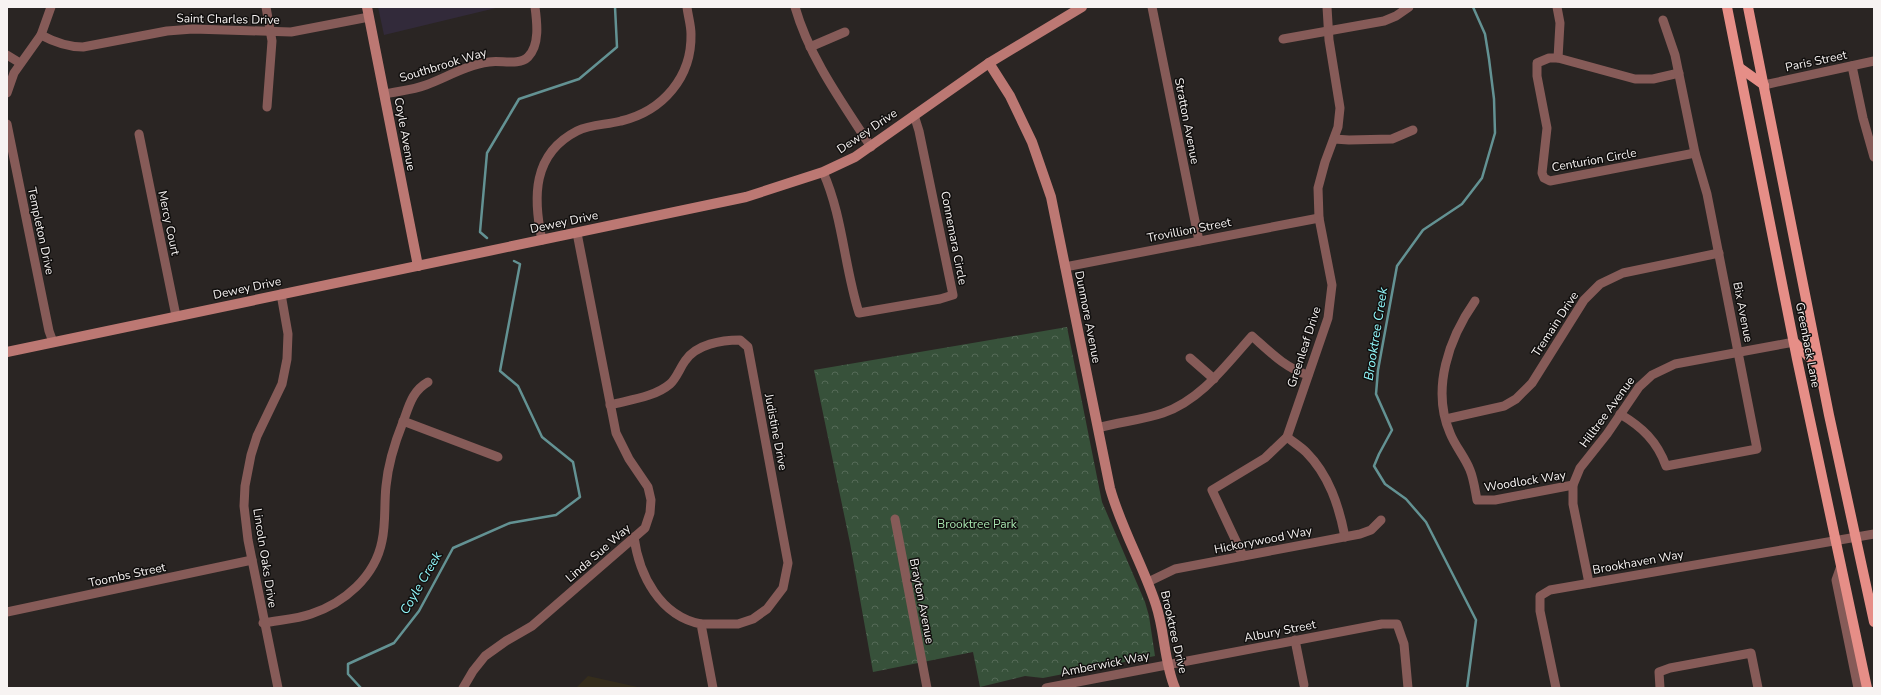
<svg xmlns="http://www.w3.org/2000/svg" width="1881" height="695" viewBox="0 0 1881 695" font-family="'Nunito Sans',sans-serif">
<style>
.education{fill:#352d1c}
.medical{fill:#322a3a}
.park{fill:url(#park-crowns)}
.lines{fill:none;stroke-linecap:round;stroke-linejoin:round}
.stream{stroke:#639293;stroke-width:2.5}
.street{stroke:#865b58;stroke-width:9}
.secondary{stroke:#bc7873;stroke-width:10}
.primary{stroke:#e68e87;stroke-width:10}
.labels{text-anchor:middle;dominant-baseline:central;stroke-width:3;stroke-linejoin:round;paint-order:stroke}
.street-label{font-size:12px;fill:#f7f3f2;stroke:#110f0e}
.park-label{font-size:12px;fill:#a7e5af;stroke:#110f0e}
.water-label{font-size:13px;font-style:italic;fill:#91f8fb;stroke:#110f0e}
</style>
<defs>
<pattern id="park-crowns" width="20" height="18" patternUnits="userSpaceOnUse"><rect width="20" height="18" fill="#37513a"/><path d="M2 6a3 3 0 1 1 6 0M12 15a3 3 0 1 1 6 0" fill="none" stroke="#556a57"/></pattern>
</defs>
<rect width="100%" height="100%" fill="#2a2523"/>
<!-- education -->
<polygon class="education" points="588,676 642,688 576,688"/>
<!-- medical -->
<polygon class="medical" points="378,7 500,7 384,35"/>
<!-- park -->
<polygon class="park" points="1067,327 1102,502 1145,602 1149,616 1155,656 1043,678 1025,676 980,687 973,652 873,672 850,543 814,370"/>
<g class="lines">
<!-- stream -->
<g class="stream">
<polyline points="487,238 480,232 487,153 519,99 579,79 617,47 615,7"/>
<polyline points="361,688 348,674 348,664 394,643 419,611 453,548 510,523 556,515 580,497 573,462 542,437 518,386 500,371 520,264 514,261"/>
<polyline points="1467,688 1476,620 1426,522 1406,499 1385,484 1374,466 1379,454 1392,430 1376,394 1378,370 1397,266 1423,230 1462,204 1482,178 1495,133 1494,99 1489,59 1485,34 1473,7"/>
</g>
<!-- street -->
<g class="street">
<polyline points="266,7 272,41 267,107"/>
<path d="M795 7C810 59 842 102 871 147"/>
<polyline points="1152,7 1199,241"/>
<polyline points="1557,7 1560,23 1558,58"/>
<path d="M41 35C54 42 68 47 83 47L167 31 193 29 291 32 369 17"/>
<polyline points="1283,39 1384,21 1396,16 1409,7"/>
<polyline points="810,47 845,32"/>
<polyline points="7,55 20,63"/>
<polyline points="1852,66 1863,118 1874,157"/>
<polyline points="1679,73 1653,79 1635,79 1558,58 1549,58 1537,63 1537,76 1547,128 1542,173 1544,178 1550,181 1695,153"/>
<polyline points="1764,85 1874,61"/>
<polyline points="7,93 14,73 41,35 51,7"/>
<path d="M385 94C399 91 413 90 426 85 447 77 467 65 489 62 501 60 519 66 528 57 540 45 537 22 535 7"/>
<polyline points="7,124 49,331 53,342"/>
<polyline points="139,134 176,316"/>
<polyline points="1334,139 1349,140 1392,139 1413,130"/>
<path d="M823 172C843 217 844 266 859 313L940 299 953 295 919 131 914 115"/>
<path d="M542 240C533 198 532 154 577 131 591 124 606 125 621 121 663 111 692 77 691 34 691 25 688 16 687 7"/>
<polyline points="1065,267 1319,218"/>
<path d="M1475 301C1449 338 1431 389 1450 433 1455 446 1465 457 1470 470 1474 480 1475 490 1477 500H1495L1573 485"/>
<polyline points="1190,358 1214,379"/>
<path d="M610 405C629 400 655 397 670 384 676 379 680 368 685 361 696 344 722 340 740 340L748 347 788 563 783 588 767 609 753 619 738 624H701"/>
<path d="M1620 414C1642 427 1657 441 1666 466L1757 449 1707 194 1695 153 1675 55 1663 20"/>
<polyline points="1446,419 1504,406 1516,399 1532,383 1584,300 1600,284 1623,273 1719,253"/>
<polyline points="403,421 498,457"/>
<path d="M1098 428C1119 422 1142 420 1163 413 1201 400 1226 365 1252 336 1269 351 1285 368 1308 375"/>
<path d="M1287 437C1293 442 1301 447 1306 452 1329 475 1339 506 1345 537"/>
<polyline points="895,519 927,688"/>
<path d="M634 537C639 575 660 616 701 624L713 688"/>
<polyline points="1243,556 1212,490 1265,458 1287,437 1328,318 1332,285 1319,218 1318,188 1325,162 1338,127 1340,108 1329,40 1327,7"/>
<polyline points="1841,566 1836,580 1858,688"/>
<polyline points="1148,582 1175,569 1360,534 1371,530 1381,520"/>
<polyline points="1589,583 1573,504 1573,485 1580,468 1607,434 1639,387 1652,375 1675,364 1794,342"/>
<polyline points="7,612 252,560"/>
<path d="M263 623C279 620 297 619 311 614 344 603 375 577 382 541 386 523 384 504 386 486 388 465 395 442 403 422 409 406 412 391 428 382"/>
<polyline points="1295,640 1304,685"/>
<polyline points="278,688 248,540 244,506 245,486 251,455 257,436 282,384 287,359 288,334 281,294"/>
<polyline points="463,688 473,671 485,656 506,641 532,626 645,528 650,513 651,500 648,487 629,459 616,433 577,233"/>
<polyline points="1046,688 1382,624 1397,624 1404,644 1408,688"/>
<polyline points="1556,688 1540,611 1540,596 1550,590 1874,534"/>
<polyline points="1660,688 1659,672 1670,668 1751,653 1758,688"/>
</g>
<!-- secondary -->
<g class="secondary">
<polyline points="367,7 418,266"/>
<path d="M989 63 1010 96 1032 142 1051 197 1110 488C1121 528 1143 565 1156 605 1165 632 1164 662 1175 688"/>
<polyline points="7,352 746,197 823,172 855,157 989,63 1082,7"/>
</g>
<!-- primary -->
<g class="primary">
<polyline points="1727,7 1797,359 1867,688"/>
<polyline points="1748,7 1829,415 1874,622"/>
<polyline points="1740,68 1764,85"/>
<polyline points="1794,342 1819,367"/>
</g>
</g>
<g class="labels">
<!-- street labels -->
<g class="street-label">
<text transform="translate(228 19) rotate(1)">Saint Charles Drive</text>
<text transform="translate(1816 61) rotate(-12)">Paris Street</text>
<text transform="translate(443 65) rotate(-17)">Southbrook Way</text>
<text transform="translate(1187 121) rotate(79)">Stratton Avenue</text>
<text transform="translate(867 131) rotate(-34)">Dewey Drive</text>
<text transform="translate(405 134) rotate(80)">Coyle Avenue</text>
<text transform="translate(1594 160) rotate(-10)">Centurion Circle</text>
<text transform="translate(564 222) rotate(-12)">Dewey Drive</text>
<text transform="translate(169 223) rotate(78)">Mercy Court</text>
<text transform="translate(1189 230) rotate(-11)">Trovillion Street</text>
<text transform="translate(41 231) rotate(78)">Templeton Drive</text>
<text transform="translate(954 238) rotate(79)">Connemara Circle</text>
<text transform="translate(247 288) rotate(-12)">Dewey Drive</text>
<text transform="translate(1743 312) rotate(79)">Bix Avenue</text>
<text transform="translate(1088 317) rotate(79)">Dunmore Avenue</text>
<text transform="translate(1555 324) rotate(-57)">Tremain Drive</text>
<text transform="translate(1808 345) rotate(79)">Greenback Lane</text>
<text transform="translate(1304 347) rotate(-72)">Greenleaf Drive</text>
<text transform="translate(1607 412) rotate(-54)">Hilltree Avenue</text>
<text transform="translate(776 432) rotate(79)">Judistine Drive</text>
<text transform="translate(1525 481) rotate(-9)">Woodlock Way</text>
<text transform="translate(1263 540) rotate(-11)">Hickorywood Way</text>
<text transform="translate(598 553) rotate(-41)">Linda Sue Way</text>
<text transform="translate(265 558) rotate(81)">Lincoln Oaks Drive</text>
<text transform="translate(1638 562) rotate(-10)">Brookhaven Way</text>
<text transform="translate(127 575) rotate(-12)">Toombs Street</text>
<text transform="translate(922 601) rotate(79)">Brayton Avenue</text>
<text transform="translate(1280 631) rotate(-11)">Albury Street</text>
<text transform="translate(1174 632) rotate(77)">Brooktree Drive</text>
<text transform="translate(1105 664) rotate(-11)">Amberwick Way</text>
</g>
<!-- park labels -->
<g class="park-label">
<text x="977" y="524">Brooktree Park</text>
</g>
<!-- water labels -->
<g class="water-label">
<text transform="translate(1376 334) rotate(-81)">Brooktree Creek</text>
<text transform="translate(421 583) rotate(-60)">Coyle Creek</text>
</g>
</g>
<!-- border -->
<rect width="1881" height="695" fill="none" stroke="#f7f3f2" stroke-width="16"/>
</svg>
